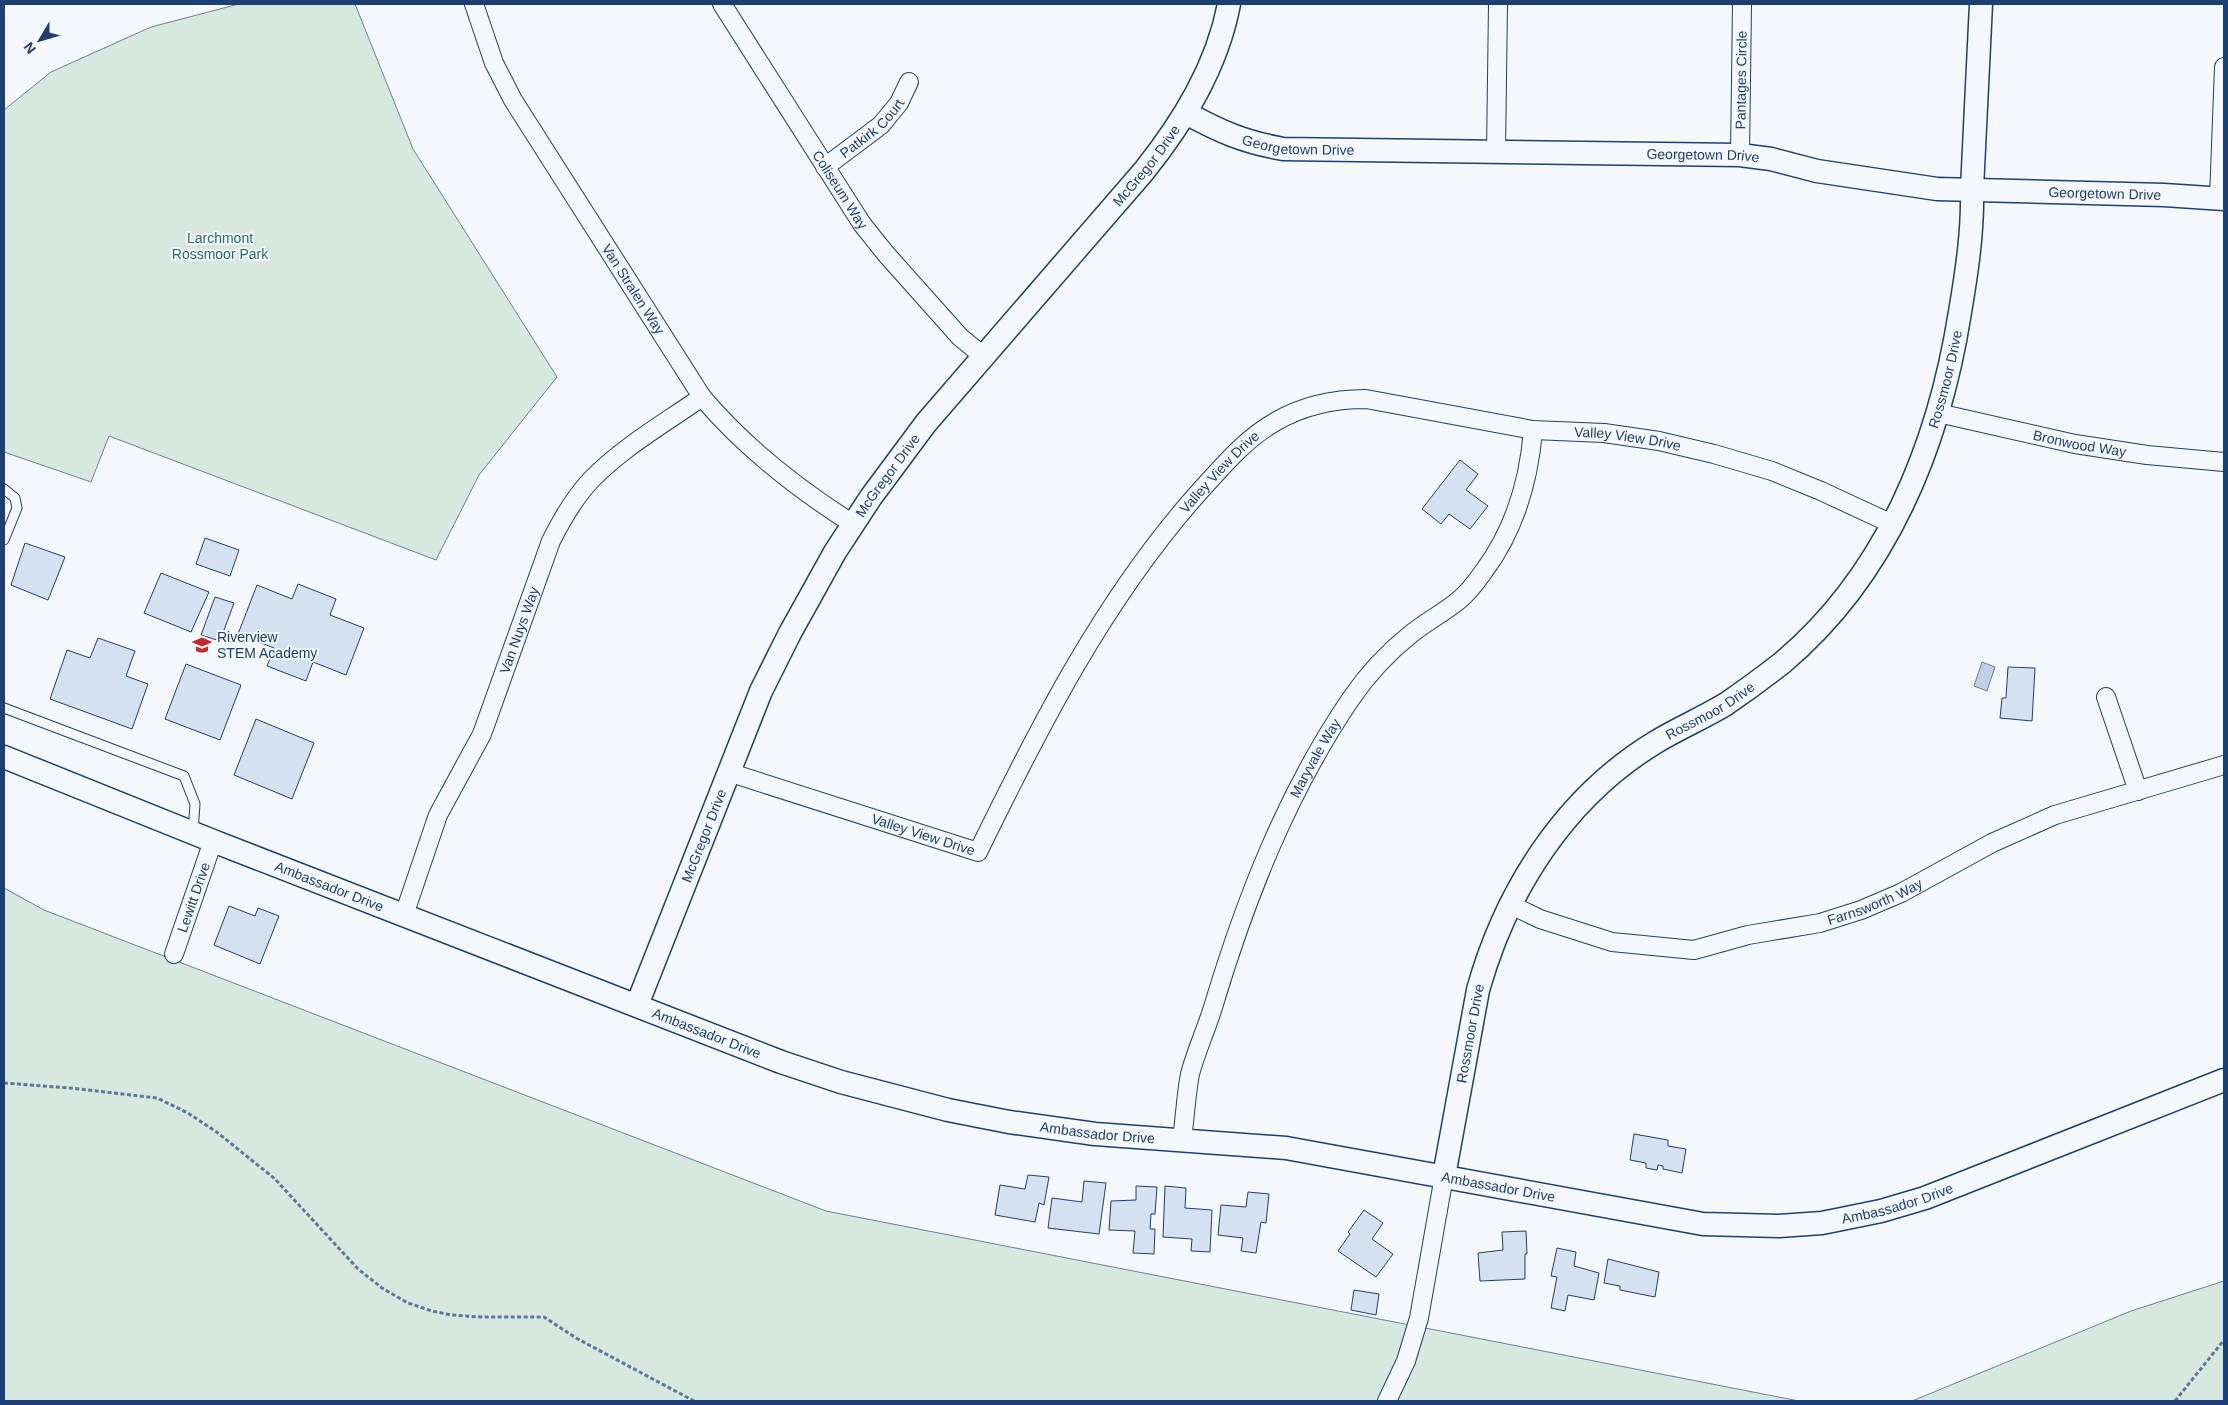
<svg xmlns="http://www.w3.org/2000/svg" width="2228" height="1405" viewBox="0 0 2228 1405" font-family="Arial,sans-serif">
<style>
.green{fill:#d7e8df;stroke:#687fa3}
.water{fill:#bed0e5;stroke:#687fa3}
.building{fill:#d5e0f0;stroke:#1d3f73}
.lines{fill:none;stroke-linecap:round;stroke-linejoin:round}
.service-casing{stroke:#1d3f73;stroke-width:11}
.minor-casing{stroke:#1d3f73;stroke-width:20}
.tertiary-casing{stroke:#1d3f73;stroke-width:25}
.path{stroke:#5e769c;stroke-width:3;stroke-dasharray:4 2.5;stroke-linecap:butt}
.service{stroke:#f4f7fb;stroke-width:9}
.minor{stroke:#f4f7fb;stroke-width:18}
.tertiary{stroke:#f4f7fb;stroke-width:22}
.labels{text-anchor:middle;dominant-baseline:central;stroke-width:4;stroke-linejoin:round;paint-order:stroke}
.street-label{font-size:14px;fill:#1d3f73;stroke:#f4f7fb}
.park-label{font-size:14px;fill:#2c6c60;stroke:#f4f7fb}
.poi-label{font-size:14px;fill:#1d3f73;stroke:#f4f7fb;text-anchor:start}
</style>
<rect width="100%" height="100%" fill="#f4f7fb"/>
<!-- green -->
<g class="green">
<polygon points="239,4 355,4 413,149 557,377 479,475 436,560 109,436 91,482 4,452 4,110 51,72 151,27"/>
<polygon points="4,888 44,910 826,1211 1799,1401 4,1401"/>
<polygon points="2224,1281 2224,1401 1912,1401 2131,1311"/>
</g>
<!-- water -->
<polygon class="water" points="1982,662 1995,667 1987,691 1974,686"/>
<!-- building -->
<g class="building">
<polygon points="1460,460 1478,474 1466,490 1488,506 1470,529 1449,514 1441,524 1422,509"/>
<polygon points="205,538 239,550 230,576 196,564"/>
<polygon points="25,543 65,557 48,600 11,585"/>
<polygon points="161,573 209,592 191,632 144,613"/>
<polygon points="298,584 336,599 330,615 364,628 346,675 313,662 306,681 267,666 274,648 238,634 257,585 292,599"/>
<polygon points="215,597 234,603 220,641 201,635"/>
<polygon points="98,638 135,651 126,676 148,684 132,729 50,699 67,650 90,658"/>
<polygon points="186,664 241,685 220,740 165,719"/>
<polygon points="2008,667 2035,668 2032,721 2000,718 2002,698 2006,698"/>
<polygon points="256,719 314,743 292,799 234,775"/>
<polygon points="229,906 255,916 258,908 279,916 260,964 214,945"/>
<polygon points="1634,1134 1668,1140 1668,1146 1686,1149 1682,1173 1663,1169 1663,1166 1658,1165 1657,1170 1646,1168 1646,1163 1630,1160"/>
<polygon points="1028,1175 1049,1177 1044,1205 1039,1203 1035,1222 995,1215 1000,1185 1025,1189"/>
<polygon points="1084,1181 1106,1183 1099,1234 1048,1228 1052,1198 1082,1202"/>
<polygon points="1136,1186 1157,1187 1155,1214 1151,1214 1150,1229 1155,1229 1154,1254 1133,1253 1135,1231 1109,1230 1111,1201 1136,1200"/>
<polygon points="1165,1186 1186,1188 1185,1208 1212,1210 1210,1252 1191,1251 1192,1239 1163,1237"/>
<polygon points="1248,1192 1269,1194 1266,1223 1261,1222 1256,1253 1241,1251 1243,1238 1218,1235 1221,1205 1246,1207"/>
<polygon points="1364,1210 1383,1223 1372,1239 1393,1254 1376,1277 1338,1251 1350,1234 1348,1232"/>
<polygon points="1526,1231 1527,1254 1525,1254 1525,1279 1480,1281 1478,1253 1503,1250 1502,1232"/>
<polygon points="1557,1248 1576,1252 1574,1266 1599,1273 1594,1300 1568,1295 1565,1311 1551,1308 1557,1277 1551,1276"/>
<polygon points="1608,1259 1659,1272 1655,1297 1620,1290 1620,1286 1604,1283"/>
<polygon points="1354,1290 1379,1294 1376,1315 1351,1310"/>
</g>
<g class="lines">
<!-- service casing -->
<g class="service-casing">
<g id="service">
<polyline points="4,489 15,498 17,508 4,540"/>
<polyline points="4,708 184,776 195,804 193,832"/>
</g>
</g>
<!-- minor casing -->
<g class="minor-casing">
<g id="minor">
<path id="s1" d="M474 4 494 63 513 100 702 397C744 447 798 489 853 524"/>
<path id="s2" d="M722 4 862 224 886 254 960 337 983 356"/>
<polyline points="1496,152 1498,4"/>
<path id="s3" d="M1740 155 1742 4"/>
<path id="s4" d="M825 167 881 125 899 103 909 82"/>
<polyline points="2219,198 2224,67"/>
<path id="s5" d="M1938 413 2075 444 2147 455 2224 462"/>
<polyline points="2106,697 2138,791"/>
<path id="s6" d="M728 772 978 852C1040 725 1105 597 1200 491 1223 466 1245 439 1275 422 1302 406 1334 399 1366 399L1533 430 1604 433 1659 441 1714 454 1772 471 1821 491 1892 524"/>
<path id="s7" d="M1511 905 1540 919 1612 942 1694 950 1748 935 1820 923 1861 910 1901 893 1992 843 2055 815 2224 765"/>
<path id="s8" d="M404 915 438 815 482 734 551 541C562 519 574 498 591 480 623 447 665 423 702 397"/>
<path id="s9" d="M174 954 213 841"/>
<path id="s10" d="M1182 1139C1185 1118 1186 1095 1190 1074 1196 1051 1207 1028 1214 1004 1246 898 1287 793 1350 700 1367 675 1387 653 1411 634 1426 622 1443 613 1458 601 1468 593 1477 581 1484 571 1515 529 1529 481 1533 430"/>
<polyline points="1387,1401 1406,1361 1419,1318 1444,1176"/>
</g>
</g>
<!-- tertiary casing -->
<g class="tertiary-casing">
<g id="tertiary">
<path id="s11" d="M1186 113C1221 132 1244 142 1283 149L1740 155 1771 159 1817 171 1937 189 2164 195 2224 199"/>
<path id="s12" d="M4 757 213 841 781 1062 841 1082 948 1110 1009 1122 1095 1134 1286 1148 1703 1224 1779 1226 1822 1223 1881 1211 1925 1198 2224 1080"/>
<path id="s13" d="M637 1005 761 691 790 633 835 552 871 497 926 423 1144 171C1183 122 1217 67 1229 4"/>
<path id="s14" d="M1444 1176 1478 990C1506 890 1565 797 1656 742 1679 728 1703 718 1726 704 1745 691 1764 677 1782 663 1887 575 1939 445 1960 312 1967 271 1973 230 1972 189L1981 4"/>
</g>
</g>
<!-- path -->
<g class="path">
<polyline points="4,1083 70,1088 157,1098 188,1113 218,1133 275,1179 358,1269 382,1288 408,1303 432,1311 451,1315 481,1317 544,1317 576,1338 694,1401"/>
<polyline points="2175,1401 2224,1340"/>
</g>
<!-- service -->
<use href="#service" class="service"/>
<!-- minor -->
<use href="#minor" class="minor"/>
<!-- tertiary -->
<use href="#tertiary" class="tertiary"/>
</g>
<!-- icons -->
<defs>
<g id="school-bare" transform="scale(1.5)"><path d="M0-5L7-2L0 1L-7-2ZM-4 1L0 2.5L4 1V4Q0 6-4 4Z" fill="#c62828" stroke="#f4f7fb" stroke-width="2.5" paint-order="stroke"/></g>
</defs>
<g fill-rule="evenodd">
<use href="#school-bare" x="202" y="645"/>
</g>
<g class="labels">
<!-- street labels -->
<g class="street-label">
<text stroke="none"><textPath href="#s3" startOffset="75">Pantages Circle</textPath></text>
<text stroke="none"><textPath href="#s4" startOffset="61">Patkirk Court</textPath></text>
<text stroke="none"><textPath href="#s11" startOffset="119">Georgetown Drive</textPath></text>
<text stroke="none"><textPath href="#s11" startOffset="524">Georgetown Drive</textPath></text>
<text stroke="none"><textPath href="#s13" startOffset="992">McGregor Drive</textPath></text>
<text stroke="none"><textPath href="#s2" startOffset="220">Coliseum Way</textPath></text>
<text stroke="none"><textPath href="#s11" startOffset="929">Georgetown Drive</textPath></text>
<text stroke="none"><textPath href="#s1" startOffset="328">Van Stralen Way</textPath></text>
<text stroke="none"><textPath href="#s14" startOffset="984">Rossmoor Drive</textPath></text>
<text stroke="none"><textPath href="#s6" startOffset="1150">Valley View Drive</textPath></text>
<text stroke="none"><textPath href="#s5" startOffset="145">Bronwood Way</textPath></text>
<text stroke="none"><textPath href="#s6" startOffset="715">Valley View Drive</textPath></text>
<text stroke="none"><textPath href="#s13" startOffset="588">McGregor Drive</textPath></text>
<text stroke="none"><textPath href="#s8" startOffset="308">Van Nuys Way</textPath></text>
<text stroke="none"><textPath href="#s14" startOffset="564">Rossmoor Drive</textPath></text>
<text stroke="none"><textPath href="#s10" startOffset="406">Maryvale Way</textPath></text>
<text stroke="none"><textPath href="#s6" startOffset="205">Valley View Drive</textPath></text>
<text stroke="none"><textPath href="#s13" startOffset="182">McGregor Drive</textPath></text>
<text stroke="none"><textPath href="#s12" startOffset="350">Ambassador Drive</textPath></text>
<text stroke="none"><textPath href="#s9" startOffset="60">Lewitt Drive</textPath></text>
<text stroke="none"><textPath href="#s7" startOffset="378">Farnsworth Way</textPath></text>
<text stroke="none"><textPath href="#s12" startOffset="755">Ambassador Drive</textPath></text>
<text stroke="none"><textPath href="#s14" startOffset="145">Rossmoor Drive</textPath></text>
<text stroke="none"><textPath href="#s12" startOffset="1160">Ambassador Drive</textPath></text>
<text stroke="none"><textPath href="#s12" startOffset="1565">Ambassador Drive</textPath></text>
<text stroke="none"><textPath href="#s12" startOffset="1970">Ambassador Drive</textPath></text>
</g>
<!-- park labels -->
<g class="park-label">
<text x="220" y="238">Larchmont<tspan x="220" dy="16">Rossmoor Park</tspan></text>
</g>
<!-- poi labels -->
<g class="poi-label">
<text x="217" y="637">Riverview<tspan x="217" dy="16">STEM Academy</tspan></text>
</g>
</g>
<!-- border -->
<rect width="2228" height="1405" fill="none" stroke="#1d3f73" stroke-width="10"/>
<!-- north arrow -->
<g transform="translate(40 40) rotate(232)" stroke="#f4f7fb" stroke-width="4" paint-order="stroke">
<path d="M0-4L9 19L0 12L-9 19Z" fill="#1d3f73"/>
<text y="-8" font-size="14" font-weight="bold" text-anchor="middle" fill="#1d3f73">N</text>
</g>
</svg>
